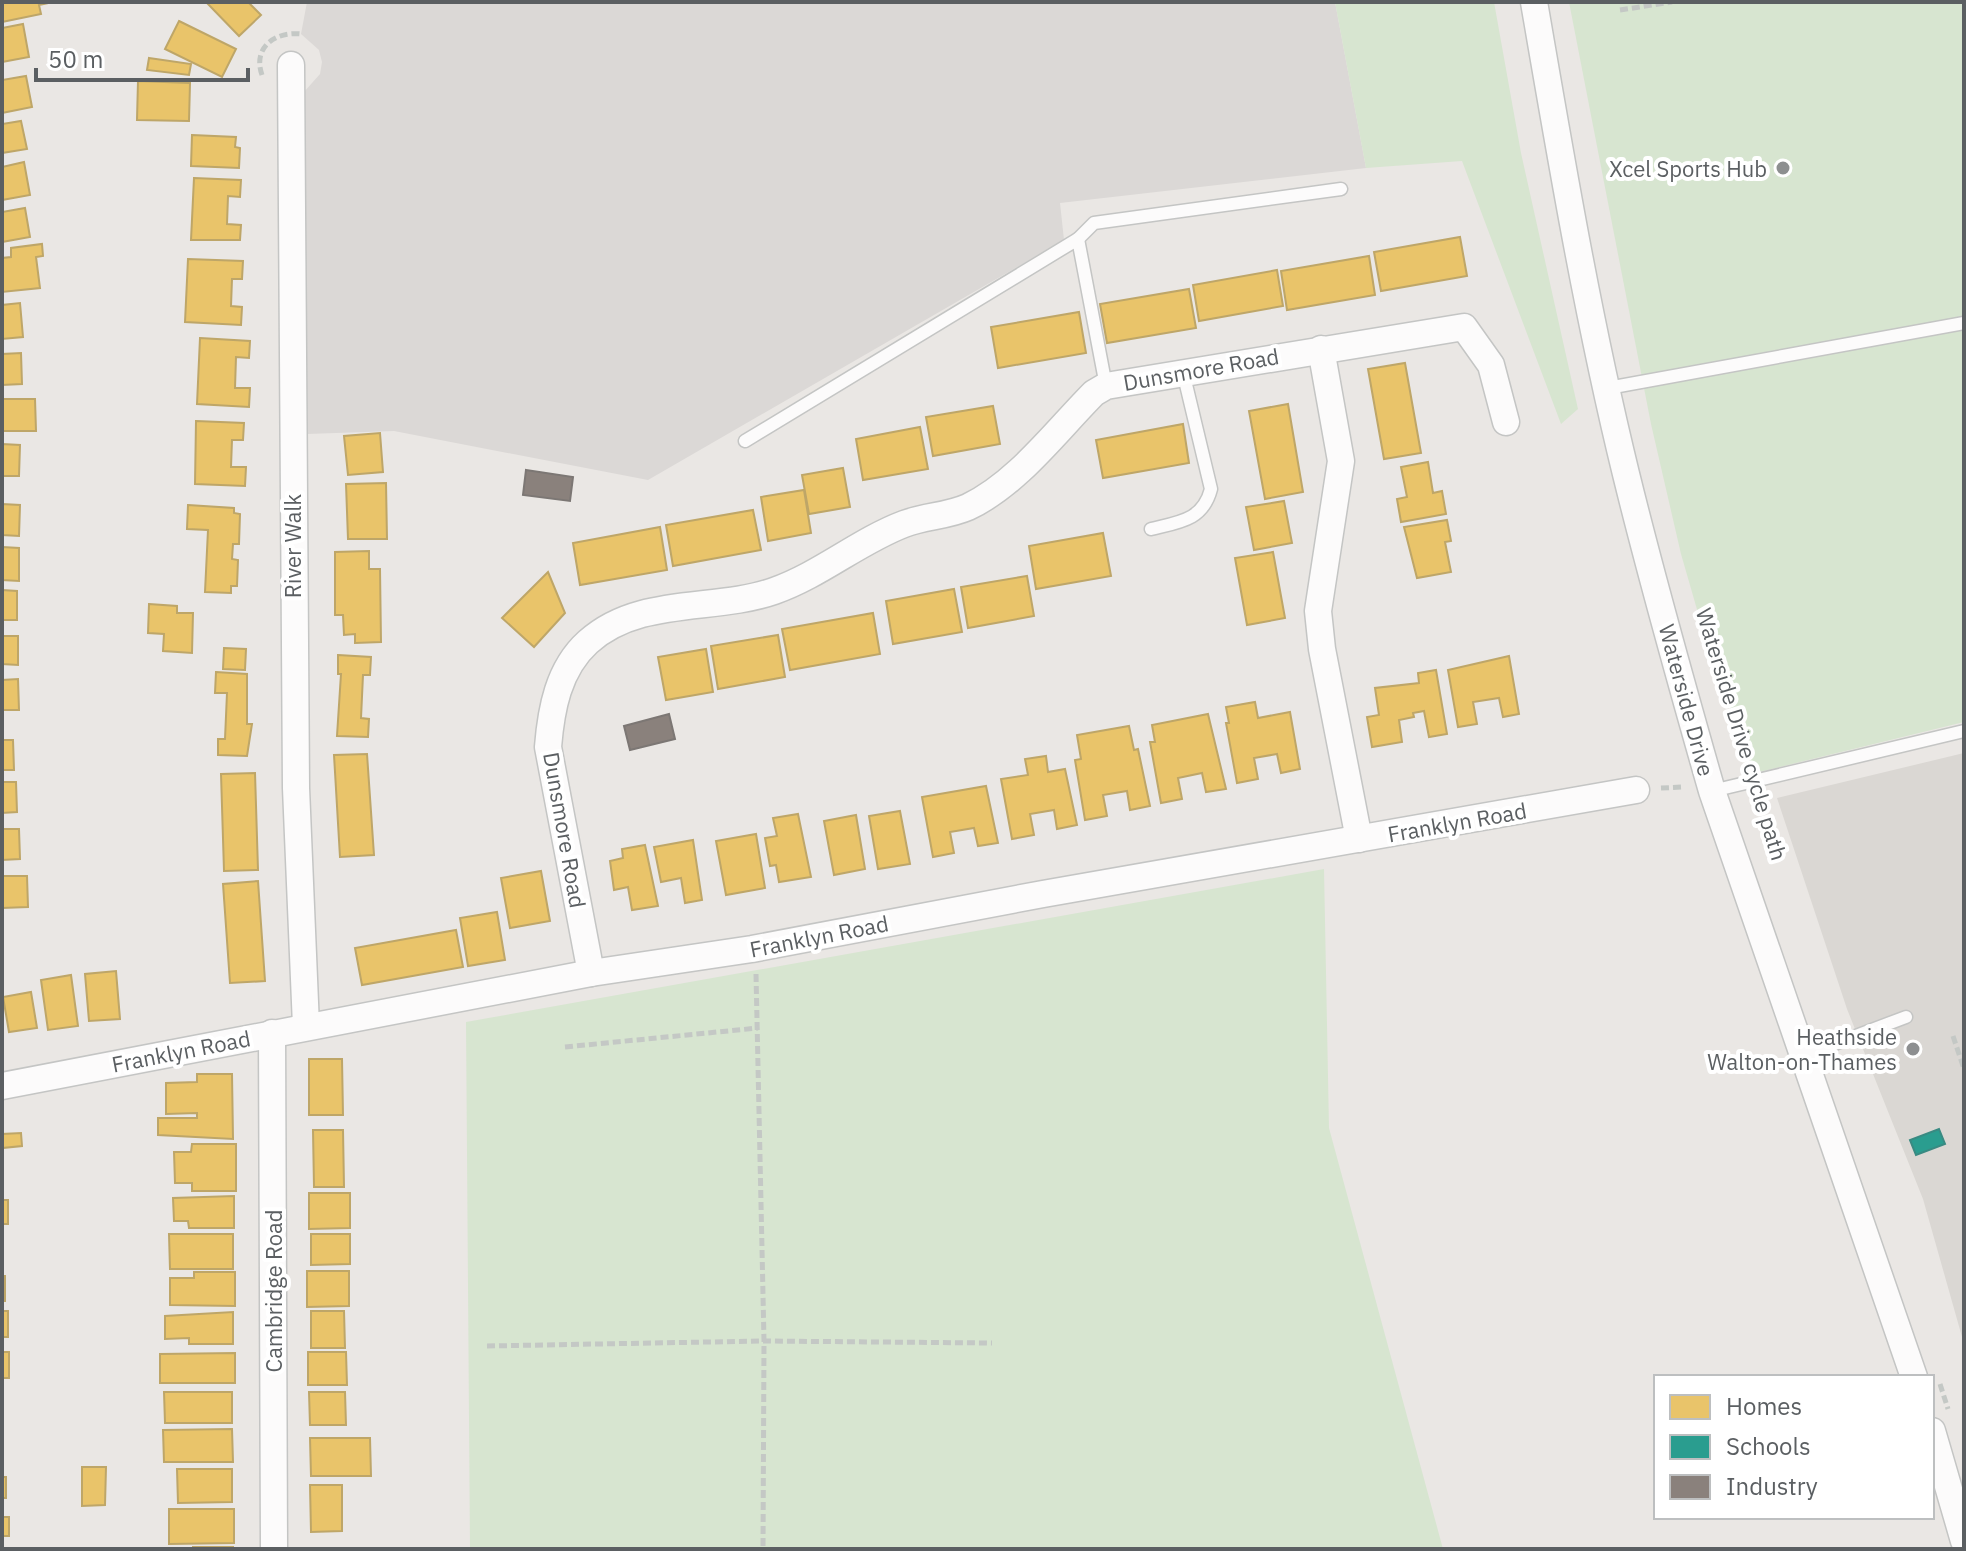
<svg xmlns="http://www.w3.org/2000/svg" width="1966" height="1551" viewBox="0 0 1966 1551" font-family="'IBM Plex Sans',sans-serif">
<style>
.industrial{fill:#dbd8d6}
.education{fill:#dad7d3}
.green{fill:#d7e5d0}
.homes{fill:#e9c46a;stroke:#bea668;stroke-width:2}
.schools{fill:#2a9d8f;stroke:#398a82;stroke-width:2}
.industry{fill:#8a817c;stroke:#7c7774;stroke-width:2}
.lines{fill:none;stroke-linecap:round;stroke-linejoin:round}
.lane-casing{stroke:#c4c5c4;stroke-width:15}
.street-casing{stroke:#c4c5c4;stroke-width:29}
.path{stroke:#c4c8c5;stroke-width:5;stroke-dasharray:8 4;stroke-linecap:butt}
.lane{stroke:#fcfbfb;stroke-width:12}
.street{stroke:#fcfbfb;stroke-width:26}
.poi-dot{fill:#8d8f90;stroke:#fff;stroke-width:3}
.labels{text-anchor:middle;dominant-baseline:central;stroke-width:8;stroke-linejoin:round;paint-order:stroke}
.poi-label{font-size:22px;fill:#5b5f62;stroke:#fff;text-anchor:end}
.street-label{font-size:22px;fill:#5b5f62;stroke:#fff}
</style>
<rect width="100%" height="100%" fill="#eae7e4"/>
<!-- industrial -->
<polygon class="industrial" points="307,2 1335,2 1366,168 1060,203 1064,240 648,480 394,431 307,434 304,92 320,74 322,62 319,50 301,34"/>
<!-- education -->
<polygon class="education" points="1964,753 1964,1344 1923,1199 1847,1009 1777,798"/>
<!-- green -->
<g class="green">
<polygon points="1335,2 1494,2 1521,153 1578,409 1561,424 1462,161 1366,168"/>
<polygon points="1569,2 1964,2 1964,722 1755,773 1711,658 1681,554 1651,424"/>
<polygon points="1324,869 1329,1128 1443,1549 470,1549 466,1022"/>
</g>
<!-- homes -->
<g class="homes">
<polygon points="2,2 53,2 39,5 41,14 2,22"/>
<polygon points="206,2 248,2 261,15 239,36"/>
<polygon points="179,21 236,49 222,77 165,49"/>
<polygon points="23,24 29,57 2,62 2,28"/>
<polygon points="149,58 191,64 189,75 147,70"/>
<polygon points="26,76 32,107 2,113 2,80"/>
<polygon points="138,81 190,83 189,121 137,120"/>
<polygon points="21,121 27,149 2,153 2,124"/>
<polygon points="192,135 236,137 235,147 240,148 239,168 191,166"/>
<polygon points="24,162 30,195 2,200 2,167"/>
<polygon points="194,178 241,180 240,197 228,196 227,224 241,225 240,240 191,240"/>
<polygon points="25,208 30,237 2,242 2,212"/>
<polygon points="1460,237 1467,276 1381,291 1374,252"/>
<polygon points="42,244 43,256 36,257 40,288 2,292 2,258 11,257 11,248"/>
<polygon points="1369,256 1375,295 1287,310 1281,271"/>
<polygon points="188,259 243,261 242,279 232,279 231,306 242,307 241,325 185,322"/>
<polygon points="1277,270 1283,306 1199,321 1193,285"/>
<polygon points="1189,289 1196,328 1107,343 1100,304"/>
<polygon points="20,303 23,337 2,339 2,305"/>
<polygon points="1079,312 1086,353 998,368 991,327"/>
<polygon points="200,338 250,341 249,358 236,357 235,388 250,388 249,407 197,404"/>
<polygon points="21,353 22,384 2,385 2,354"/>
<polygon points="1405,363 1421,453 1384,459 1368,369"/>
<polygon points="2,399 35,399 36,431 2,431"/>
<polygon points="1288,404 1303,492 1265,499 1249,411"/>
<polygon points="993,406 1000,444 933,456 926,417"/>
<polygon points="196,421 244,423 243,440 232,440 231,467 246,467 245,486 195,484"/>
<polygon points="1183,424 1189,463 1103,478 1096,440"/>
<polygon points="920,427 928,469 863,480 856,439"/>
<polygon points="380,433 383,472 348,475 344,436"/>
<polygon points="2,444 20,445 19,476 2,476"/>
<polygon points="1428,462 1433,493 1442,491 1446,514 1401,522 1397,499 1407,497 1401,467"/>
<polygon points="843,468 850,507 809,514 802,475"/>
<polygon points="386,483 387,539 348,539 346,484"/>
<polygon points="804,490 811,533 768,541 761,497"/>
<polygon points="1284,501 1292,543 1254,550 1246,507"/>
<polygon points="2,504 20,505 19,536 2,535"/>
<polygon points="188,505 234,508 234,513 240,514 239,544 233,544 232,559 238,560 237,586 231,586 231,593 205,592 208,530 187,529"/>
<polygon points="753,510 761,550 673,566 666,525"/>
<polygon points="1447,520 1451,541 1445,542 1451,572 1417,578 1404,527"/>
<polygon points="660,527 667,570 580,585 573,543"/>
<polygon points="1103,533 1111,576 1036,589 1029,546"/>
<polygon points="2,547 19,548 19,581 2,580"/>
<polygon points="369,551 369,569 380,569 381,642 355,643 355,634 344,635 343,615 335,615 335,552"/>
<polygon points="1273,552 1285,618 1247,625 1235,558"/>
<polygon points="548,572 565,613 534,647 502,618"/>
<polygon points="1027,576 1034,616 968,628 961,587"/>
<polygon points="954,589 962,632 893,644 886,601"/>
<polygon points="2,590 17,591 17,620 2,620"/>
<polygon points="149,604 177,606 177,613 193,613 192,653 163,651 164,634 148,633"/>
<polygon points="873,613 880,654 790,670 782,629"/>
<polygon points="778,635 785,677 718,689 711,646"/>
<polygon points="2,636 18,636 18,665 2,664"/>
<polygon points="224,648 246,649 245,670 223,669"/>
<polygon points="706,649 713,692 666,700 658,657"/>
<polygon points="338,655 371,657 370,675 363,675 361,718 369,719 368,737 337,736 341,674 338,674"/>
<polygon points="1509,656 1519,714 1503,717 1499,698 1473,702 1477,724 1458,727 1448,670"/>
<polygon points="1436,670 1447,734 1429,737 1424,711 1413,713 1414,717 1399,720 1402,742 1372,747 1367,717 1379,715 1375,688 1419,683 1418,673"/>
<polygon points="216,672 247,674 247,724 252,724 247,756 218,755 218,739 225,739 227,693 215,693"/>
<polygon points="18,679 19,710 2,710 2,680"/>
<polygon points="1255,702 1258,718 1290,712 1300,769 1281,773 1277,754 1254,758 1258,779 1237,783 1226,723 1229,723 1226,707"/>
<polygon points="1208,714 1226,789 1206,792 1202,773 1178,778 1182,799 1161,803 1150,742 1155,742 1152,725"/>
<polygon points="1129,726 1134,750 1138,749 1150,806 1130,810 1127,791 1103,795 1107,816 1085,820 1075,760 1081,759 1077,735"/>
<polygon points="2,740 13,740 14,770 2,770"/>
<polygon points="367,754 374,855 340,857 334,755"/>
<polygon points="1046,756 1048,772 1065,769 1077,825 1057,829 1054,810 1030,814 1034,835 1012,839 1001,779 1028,775 1025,759"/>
<polygon points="255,773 258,870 224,871 221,774"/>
<polygon points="2,782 16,782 17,812 2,813"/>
<polygon points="986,786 998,843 978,846 974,828 950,832 954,853 933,857 922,797"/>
<polygon points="900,811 910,864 878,869 869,816"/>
<polygon points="798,814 811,877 779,882 776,865 770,866 765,838 777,836 773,818"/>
<polygon points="856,815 865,869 834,875 824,821"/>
<polygon points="2,829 19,829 20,859 2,860"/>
<polygon points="756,834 765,888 726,895 716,841"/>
<polygon points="693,840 702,900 685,903 681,878 661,882 654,847"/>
<polygon points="645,845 658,906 632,910 628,887 614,890 610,861 623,858 622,849"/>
<polygon points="541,871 550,921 510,928 501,878"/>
<polygon points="2,876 27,876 28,907 2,908"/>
<polygon points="258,881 265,981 230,983 223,884"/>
<polygon points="497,912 505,960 468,966 460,918"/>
<polygon points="456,930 463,967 362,985 355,948"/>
<polygon points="116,971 120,1019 89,1021 85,974"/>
<polygon points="71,975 78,1026 48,1030 41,980"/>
<polygon points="31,992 37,1028 9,1032 3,997"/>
<polygon points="309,1059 342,1059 343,1115 309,1115"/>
<polygon points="197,1074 232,1074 233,1139 158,1135 158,1118 197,1118 197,1113 166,1114 166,1083 197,1082"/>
<polygon points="313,1130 343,1130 344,1187 314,1187"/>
<polygon points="21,1133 22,1146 3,1148 2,1179 2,1134"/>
<polygon points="192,1144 236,1144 236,1191 192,1191 192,1183 175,1183 174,1152 191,1152"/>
<polygon points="309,1193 350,1193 350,1228 309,1229"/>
<polygon points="234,1196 234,1228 189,1228 188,1221 174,1221 173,1198"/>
<rect x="2" y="1200" width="6" height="24"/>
<polygon points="169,1234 233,1234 233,1269 170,1269"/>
<polygon points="311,1234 350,1234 350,1264 311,1265"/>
<polygon points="307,1271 349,1271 349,1306 307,1307"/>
<polygon points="194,1272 235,1272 235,1306 170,1305 170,1278 194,1278"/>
<rect x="2" y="1276" width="3" height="25"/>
<rect x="2" y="1311" width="6" height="26"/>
<polygon points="311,1311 344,1311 345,1348 311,1348"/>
<polygon points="233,1312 233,1344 189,1344 189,1338 165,1339 165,1316"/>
<rect x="2" y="1352" width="7" height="26"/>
<polygon points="308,1352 346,1352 347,1385 308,1385"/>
<polygon points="235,1353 235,1383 160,1383 160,1354"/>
<polygon points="164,1392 232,1392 232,1423 165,1423"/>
<polygon points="309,1392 345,1392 346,1425 310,1425"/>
<polygon points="232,1429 233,1462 164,1462 163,1430"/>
<polygon points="310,1438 370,1438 371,1476 311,1476"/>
<polygon points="82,1467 106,1467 105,1505 82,1506"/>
<polygon points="177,1469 232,1469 232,1502 178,1503"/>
<rect x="2" y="1477" width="4" height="21"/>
<polygon points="310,1485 342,1485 342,1531 311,1532"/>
<polygon points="169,1509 234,1509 234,1543 169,1544"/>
<rect x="2" y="1517" width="7" height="19"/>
<rect x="193" y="1547" width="40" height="2"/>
</g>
<!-- schools -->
<polygon class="schools" points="1939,1129 1945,1144 1916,1155 1910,1140"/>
<!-- industry -->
<g class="industry">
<polygon points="526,470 573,477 570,501 523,495"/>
<polygon points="669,714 675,739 630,750 624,726"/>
</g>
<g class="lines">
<!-- lane casing -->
<g class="lane-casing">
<g id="lane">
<polyline points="1078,239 1094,223 1341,189"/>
<polyline points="1608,388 1964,323"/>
<polyline points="745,441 1078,239 1106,386"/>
<path d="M1151 529C1180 522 1203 520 1211 489L1183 372"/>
<polyline points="1712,791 1964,731"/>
<polyline points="1803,1056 1906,1017"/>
</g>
</g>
<!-- street casing -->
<g class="street-casing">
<g id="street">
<path d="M1534 2C1561 159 1588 319 1626 474 1652 580 1682 686 1712 791L1914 1377"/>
<polyline points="291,65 296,788 306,1026"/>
<polyline points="1321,349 1341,461 1318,611 1322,649 1359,839"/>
<path d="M591 973 548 747C551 710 558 669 588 642 639 596 714 612 774 591 820 575 859 541 904 524 925 516 948 516 968 507 1017 484 1057 430 1094 393L1106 386 1464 327 1491 365 1506 422"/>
<polyline points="272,1033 274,1549"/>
<polyline points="2,1086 591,973 752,949 1043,894 1636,790"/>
<polyline points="1932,1431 1964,1541"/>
</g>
</g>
<!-- path -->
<g class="path">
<polyline points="1620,10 1672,2"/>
<path d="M262 75C252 47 276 31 301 34"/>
<polyline points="1661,788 1683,787"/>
<polyline points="756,974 764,1341 763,1549"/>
<polyline points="1953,1036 1964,1069"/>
<polyline points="565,1047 758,1028"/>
<polyline points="487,1346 764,1341 992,1343"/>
<polyline points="1940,1384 1948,1409"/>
</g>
<!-- lane -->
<use href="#lane" class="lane"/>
<!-- street -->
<use href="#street" class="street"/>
</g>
<!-- markers -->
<g class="poi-dot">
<circle cx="1783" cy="168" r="8"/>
<circle cx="1913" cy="1049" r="8"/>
</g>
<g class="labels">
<!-- poi labels -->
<g class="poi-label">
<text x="1767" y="168">Xcel Sports Hub</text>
<text x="1897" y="1036">Heathside<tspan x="1897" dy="25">Walton-on-Thames</tspan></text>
</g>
<!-- street labels -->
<g class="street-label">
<text transform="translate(1201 369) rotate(-10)">Dunsmore Road</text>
<text transform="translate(292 546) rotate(-90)">River Walk</text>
<text transform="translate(1687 700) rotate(75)">Waterside Drive</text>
<text transform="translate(1742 734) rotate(73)">Waterside Drive cycle path</text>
<text transform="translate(1457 822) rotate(-10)">Franklyn Road</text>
<text transform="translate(565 830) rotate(80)">Dunsmore Road</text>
<text transform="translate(819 936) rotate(-11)">Franklyn Road</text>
<text transform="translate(181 1051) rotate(-11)">Franklyn Road</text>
<text transform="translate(273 1291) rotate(-90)">Cambridge Road</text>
</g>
</g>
<!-- border -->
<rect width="1966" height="1551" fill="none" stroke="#5b5f62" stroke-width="8"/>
<!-- legend -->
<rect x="1654" y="1375" width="280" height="144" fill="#ffffff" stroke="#bdbfc0" stroke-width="2"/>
<rect x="1670" y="1395" width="40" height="24" fill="#e9c46a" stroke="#bdbfc0" stroke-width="2"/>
<text x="1726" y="1415" font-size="24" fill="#5b5f62">Homes</text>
<rect x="1670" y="1435" width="40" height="24" fill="#2a9d8f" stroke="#bdbfc0" stroke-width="2"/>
<text x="1726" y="1455" font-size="24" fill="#5b5f62">Schools</text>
<rect x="1670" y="1475" width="40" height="24" fill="#8a817c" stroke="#bdbfc0" stroke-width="2"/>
<text x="1726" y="1495" font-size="24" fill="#5b5f62">Industry</text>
<!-- scale -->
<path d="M36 68v12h212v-12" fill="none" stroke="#5b5f62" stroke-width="4"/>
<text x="48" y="68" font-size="24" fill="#5b5f62" stroke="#ffffff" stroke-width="6" paint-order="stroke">50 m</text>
</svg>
